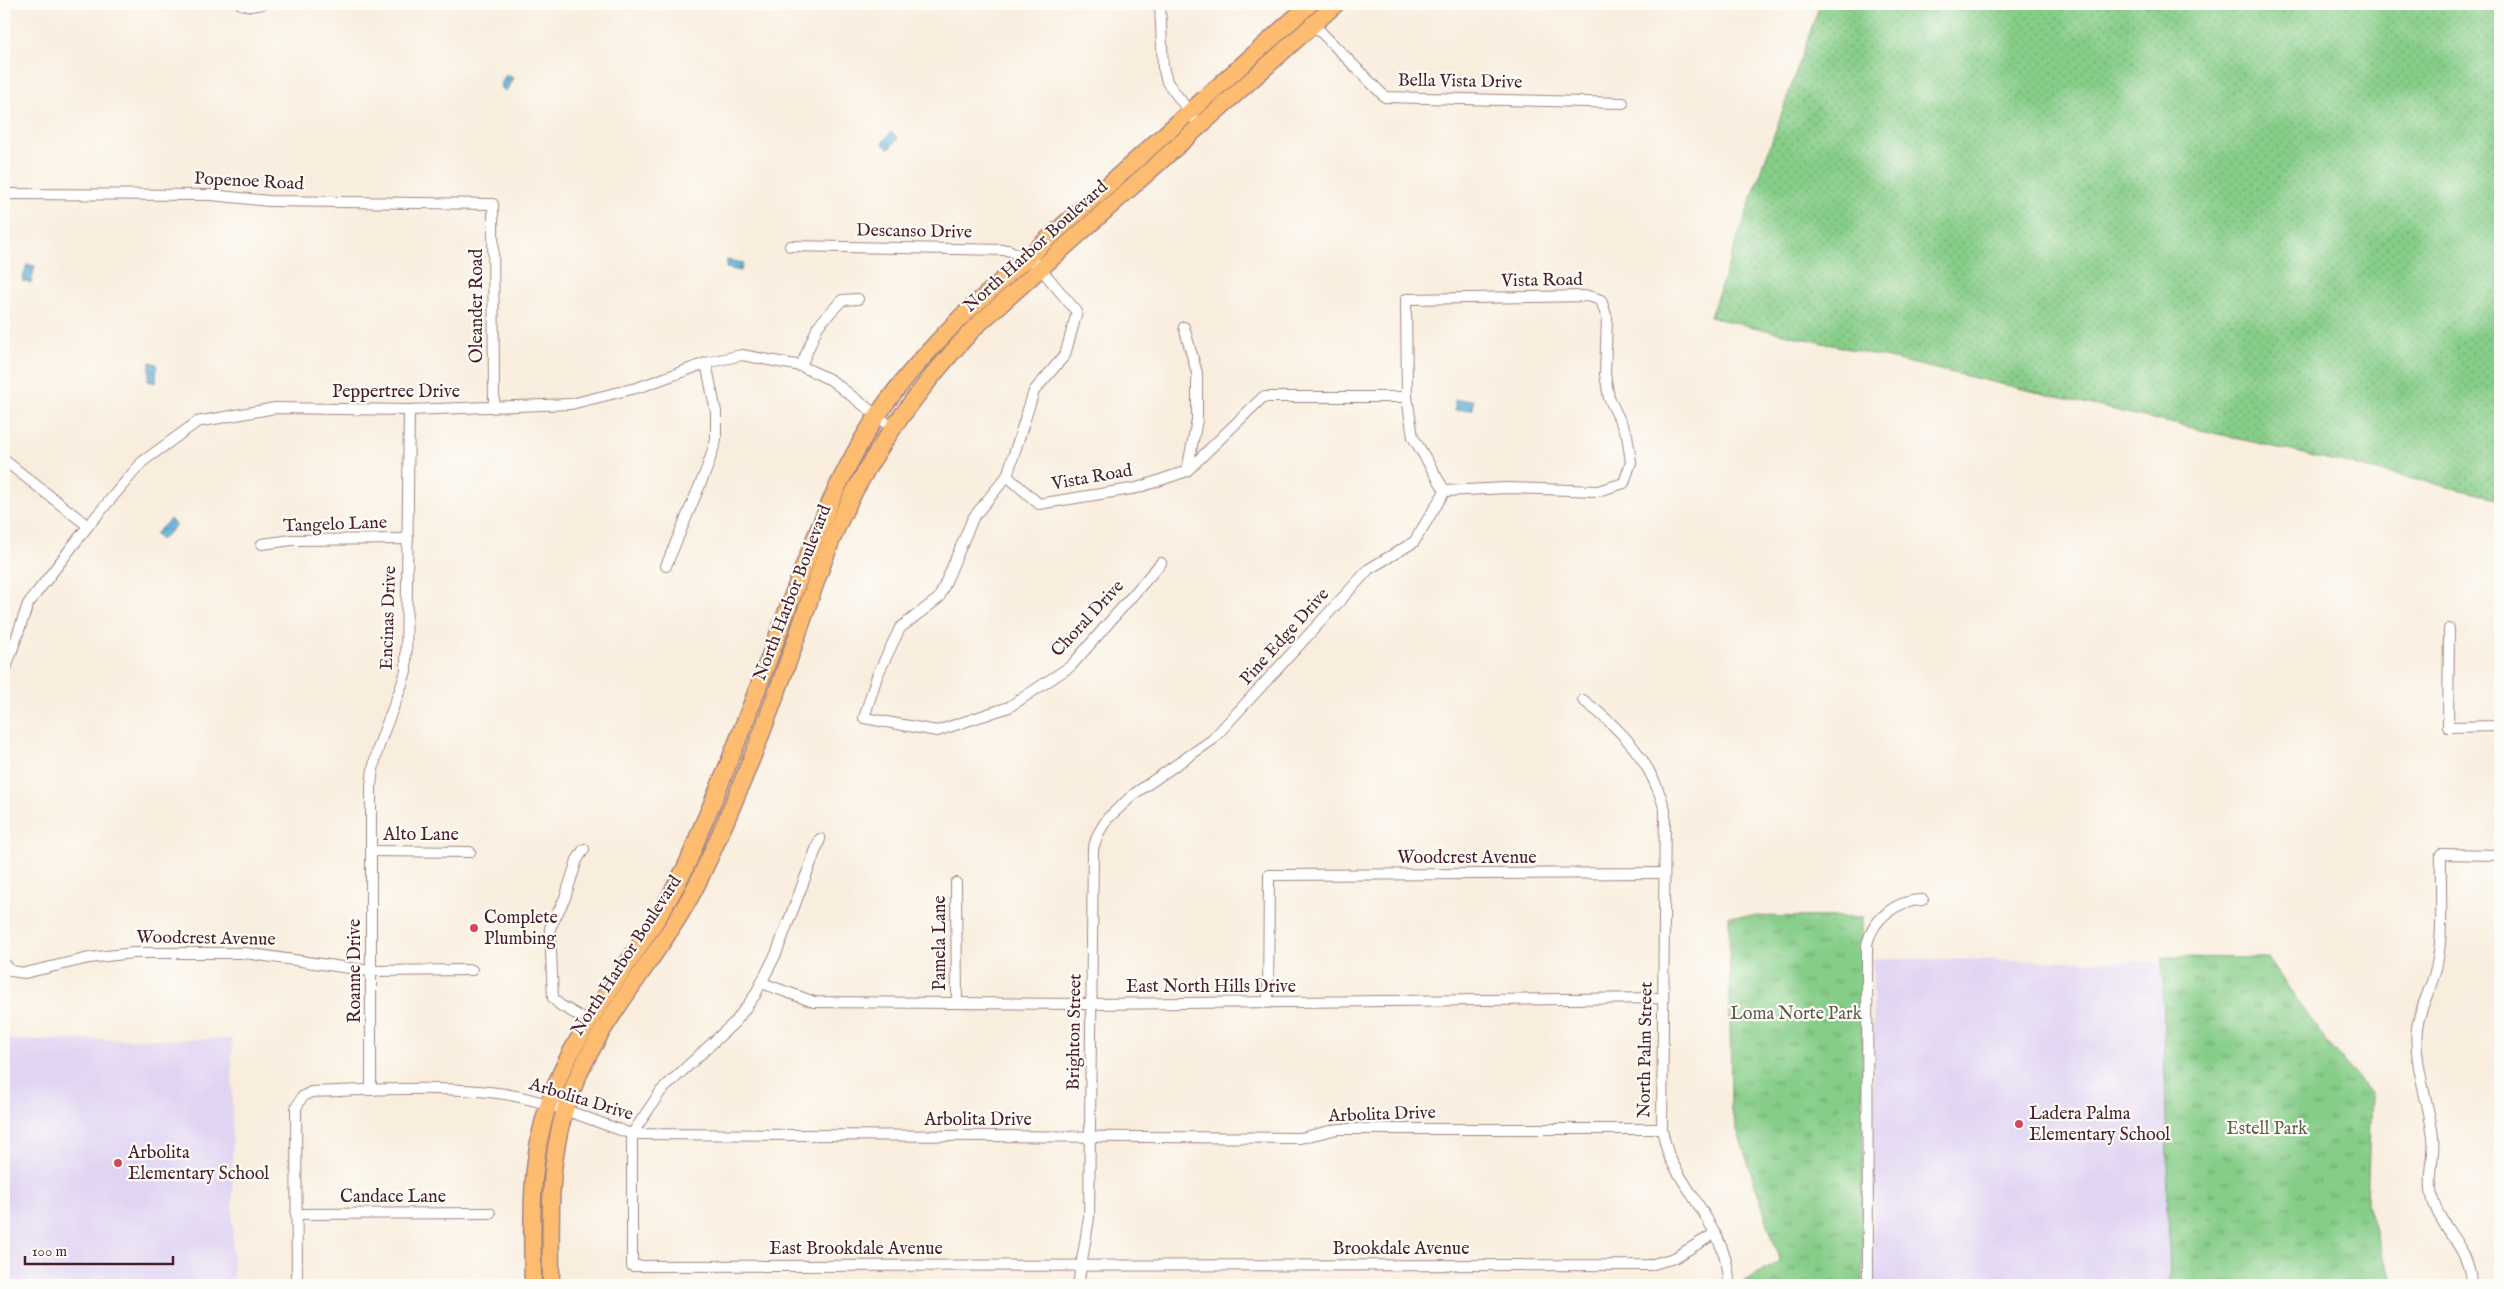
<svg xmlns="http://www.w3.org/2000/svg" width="2504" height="1289" viewBox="0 0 2504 1289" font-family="'IM FELL English',serif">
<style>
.built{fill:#e1d4f3}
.grass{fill:url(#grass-dots);stroke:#68765a}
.park{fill:url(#park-tufts);stroke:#68765a}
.water{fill:url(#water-waves);stroke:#526881}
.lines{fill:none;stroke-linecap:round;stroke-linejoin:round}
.minor-casing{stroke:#a28684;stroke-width:12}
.primary-casing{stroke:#a28684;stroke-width:19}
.minor{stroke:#fff;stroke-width:10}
.primary{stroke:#febc70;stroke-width:16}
.poi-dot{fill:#d1495b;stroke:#fdfcf7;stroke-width:2}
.labels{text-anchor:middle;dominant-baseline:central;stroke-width:4.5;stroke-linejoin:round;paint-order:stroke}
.street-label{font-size:18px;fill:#4a1f2b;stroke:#fdfcf7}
.poi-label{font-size:18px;fill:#4a1f2b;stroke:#fdfcf7;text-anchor:start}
.park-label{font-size:18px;fill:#5f5c4c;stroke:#fdfcf7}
</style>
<defs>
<pattern id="grass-dots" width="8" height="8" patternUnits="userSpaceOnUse" patternTransform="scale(1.25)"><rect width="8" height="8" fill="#86cd88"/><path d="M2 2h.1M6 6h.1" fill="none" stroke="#70a66f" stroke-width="1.8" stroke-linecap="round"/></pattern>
<pattern id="park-tufts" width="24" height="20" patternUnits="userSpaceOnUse" patternTransform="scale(1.25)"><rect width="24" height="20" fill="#86cd88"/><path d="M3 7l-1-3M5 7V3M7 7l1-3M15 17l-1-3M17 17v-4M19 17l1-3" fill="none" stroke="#70a66f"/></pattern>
<pattern id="water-waves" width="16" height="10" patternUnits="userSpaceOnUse" patternTransform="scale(1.25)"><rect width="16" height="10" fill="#5bb0d7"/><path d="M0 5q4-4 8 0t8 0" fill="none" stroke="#4d8faf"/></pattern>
</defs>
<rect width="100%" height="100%" fill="#fdfcf7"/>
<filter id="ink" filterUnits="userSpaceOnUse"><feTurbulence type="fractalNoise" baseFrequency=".02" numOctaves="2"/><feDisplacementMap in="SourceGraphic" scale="10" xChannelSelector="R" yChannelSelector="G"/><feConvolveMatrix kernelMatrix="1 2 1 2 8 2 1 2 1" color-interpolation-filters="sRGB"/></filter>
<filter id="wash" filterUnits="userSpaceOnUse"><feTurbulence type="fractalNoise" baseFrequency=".0096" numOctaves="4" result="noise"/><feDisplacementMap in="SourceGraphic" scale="20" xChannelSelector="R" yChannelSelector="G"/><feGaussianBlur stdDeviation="1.12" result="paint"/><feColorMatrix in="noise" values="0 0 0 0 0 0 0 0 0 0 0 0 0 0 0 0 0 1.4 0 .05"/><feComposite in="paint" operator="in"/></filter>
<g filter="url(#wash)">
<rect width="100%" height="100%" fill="#f9eede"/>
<!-- built -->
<g class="built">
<polygon points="1873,958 2161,962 2170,1285 1873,1285"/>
<polygon points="232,1039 233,1285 4,1285 4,1040"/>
</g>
<!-- grass -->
<polygon class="grass" points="1820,4 2500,4 2500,499 1710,317"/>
<!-- park -->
<g class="park">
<polygon points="1729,916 1862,917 1863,1285 1744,1285 1744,1281 1780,1261 1731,1111"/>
<polygon points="2162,957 2268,958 2325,1040 2371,1093 2367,1206 2394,1285 2170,1285"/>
</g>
<!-- water -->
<g class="water">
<polygon points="506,74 513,78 506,91 500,87"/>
<polygon points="891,132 898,138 889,149 882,143"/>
<polygon points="727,260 743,263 741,271 726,268"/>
<polygon points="27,264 35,266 31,283 22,281"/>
<polygon points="150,362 157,364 156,383 148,381"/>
<polygon points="1455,400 1473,400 1473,409 1455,411"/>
<polygon points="170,519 176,526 161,540 155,534"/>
</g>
</g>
<g filter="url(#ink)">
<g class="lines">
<!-- minor casing -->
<g class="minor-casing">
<g id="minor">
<polyline points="241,4 250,6 262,4"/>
<polyline points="1160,4 1163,67 1167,82 1200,126"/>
<polyline points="1311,22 1385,97 1623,103"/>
<polyline points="4,194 211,195 269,201 493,204 494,408"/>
<polyline points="790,246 1008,250 1036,263 1077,312 1065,355 1034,391 1007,476 973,518 939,598 900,628 877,676 864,718 937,731 1009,707 1071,666 1161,563"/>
<polygon points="1588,296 1601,300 1607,318 1605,374 1609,398 1627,435 1631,462 1624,483 1598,491 1507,488 1445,491 1413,437 1407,397 1406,299"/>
<polyline points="1184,327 1197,373 1197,420 1187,471"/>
<polyline points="801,366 818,326 842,300 858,299"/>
<polyline points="4,460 88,526"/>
<polyline points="1007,476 1039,504 1137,488 1187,471 1263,397 1407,397"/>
<polyline points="262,544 292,540 408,539"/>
<polyline points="666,566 707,468 716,440 716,412 706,363"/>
<polyline points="2449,629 2448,727 2500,726"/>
<polyline points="4,674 28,604 88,526 142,462 197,422 275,408 409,410 571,404 640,387 706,363 742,355 801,366 831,380 893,428"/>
<path d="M1583 700C1623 730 1651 761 1665 810L1662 1129C1664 1138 1666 1149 1670 1158 1690 1198 1730 1239 1729 1285"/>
<polyline points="820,839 776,954 755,995 736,1021 661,1091 632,1134 632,1266 1650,1265 1674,1258 1714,1234"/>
<polyline points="584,849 577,860 565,898 550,928 553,998 560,1005 588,1021"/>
<polyline points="371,851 470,852"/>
<polyline points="956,883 957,1003"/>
<polyline points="4,963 11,971 25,973 89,958 133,953 245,953 370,971 472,970"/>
<polyline points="762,983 814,1002 1092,1004 1663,998"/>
<polyline points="1268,1003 1269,875 1664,873"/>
<path d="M371 1090V786C374 743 395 711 406 671L409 410"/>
<polyline points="296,1214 490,1213"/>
<path d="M297 1285 296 1108 302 1097 311 1092C374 1090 443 1085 505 1094 548 1101 590 1120 632 1134L1300 1138 1338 1129H1662"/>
<polyline points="1078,1285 1089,1218 1093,849 1098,834 1107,819 1134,794 1212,740 1369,569 1414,542 1445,491"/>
<path d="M1868 1285 1867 944C1873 919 1896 900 1923 900"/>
<path d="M2471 1285C2471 1244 2434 1226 2431 1189 2429 1172 2435 1154 2433 1137 2429 1103 2413 1062 2417 1028 2420 1006 2433 986 2437 964 2444 929 2440 890 2441 854L2500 855"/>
</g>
</g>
<!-- primary casing -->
<g class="primary-casing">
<g id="primary">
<path d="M533 1285C532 1224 529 1161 549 1103 578 1017 643 954 682 874 690 860 695 844 701 829 727 771 749 712 771 653 802 572 829 489 877 416 901 380 932 347 961 317L1310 4"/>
<path d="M551 1285C551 1227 547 1167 565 1110 592 1023 660 960 699 880 734 807 763 732 790 656 807 610 821 561 842 516 875 446 922 384 974 328L1336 4"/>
</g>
</g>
<!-- minor -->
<use href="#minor" class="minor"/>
<!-- primary -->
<use href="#primary" class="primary"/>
</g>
</g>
<!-- markers -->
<g class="poi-dot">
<circle cx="474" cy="928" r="5"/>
<circle cx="2019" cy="1124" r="5"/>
<circle cx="118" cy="1163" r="5"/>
</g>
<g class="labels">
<!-- street labels -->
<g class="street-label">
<text transform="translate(1460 82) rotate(1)">Bella Vista Drive</text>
<text transform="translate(249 182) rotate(3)">Popenoe Road</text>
<text transform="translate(914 232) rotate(1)">Descanso Drive</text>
<text transform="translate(1036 247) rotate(-42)">North Harbor Boulevard</text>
<text transform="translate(1542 281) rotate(-1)">Vista Road</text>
<text transform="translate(477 306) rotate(-90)">Oleander Road</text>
<text x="396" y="392">Peppertree Drive</text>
<text transform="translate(1092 478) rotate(-10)">Vista Road</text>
<text transform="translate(335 525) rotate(-2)">Tangelo Lane</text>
<text transform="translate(793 593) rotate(-69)">North Harbor Boulevard</text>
<text transform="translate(389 618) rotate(-88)">Encinas Drive</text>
<text transform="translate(1088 619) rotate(-47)">Choral Drive</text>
<text transform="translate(1285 637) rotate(-48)">Pine Edge Drive</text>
<text x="421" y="835">Alto Lane</text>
<text x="1467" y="858">Woodcrest Avenue</text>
<text transform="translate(206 939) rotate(1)">Woodcrest Avenue</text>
<text transform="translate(940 943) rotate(-90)">Pamela Lane</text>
<text transform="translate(627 956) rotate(-57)">North Harbor Boulevard</text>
<text transform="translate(355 971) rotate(-90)">Roanne Drive</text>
<text x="1211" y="987">East North Hills Drive</text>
<text transform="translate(1075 1032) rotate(-89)">Brighton Street</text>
<text transform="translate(1646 1050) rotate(-89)">North Palm Street</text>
<text transform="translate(581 1100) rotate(17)">Arbolita Drive</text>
<text transform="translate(1382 1115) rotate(-2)">Arbolita Drive</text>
<text x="978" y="1120">Arbolita Drive</text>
<text x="393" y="1197">Candace Lane</text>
<text x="856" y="1249">East Brookdale Avenue</text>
<text x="1401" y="1249">Brookdale Avenue</text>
</g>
<!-- poi labels -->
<g class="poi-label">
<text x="484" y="918">Complete<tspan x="484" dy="21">Plumbing</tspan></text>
<text x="2029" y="1114">Ladera Palma<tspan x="2029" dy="21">Elementary School</tspan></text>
<text x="128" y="1153">Arbolita<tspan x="128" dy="21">Elementary School</tspan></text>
</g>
<!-- park labels -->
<g class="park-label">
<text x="1796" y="1014">Loma Norte Park</text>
<text x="2267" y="1129">Estell Park</text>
</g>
</g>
<!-- margin -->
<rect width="2504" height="1289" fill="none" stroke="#fdfcf7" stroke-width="20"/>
<!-- scale -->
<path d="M25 1256v8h148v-8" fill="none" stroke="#4a1f2b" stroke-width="2.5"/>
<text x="32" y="1256" font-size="15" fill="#4a1f2b" stroke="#fdfcf7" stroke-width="4" paint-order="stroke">100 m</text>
</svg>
